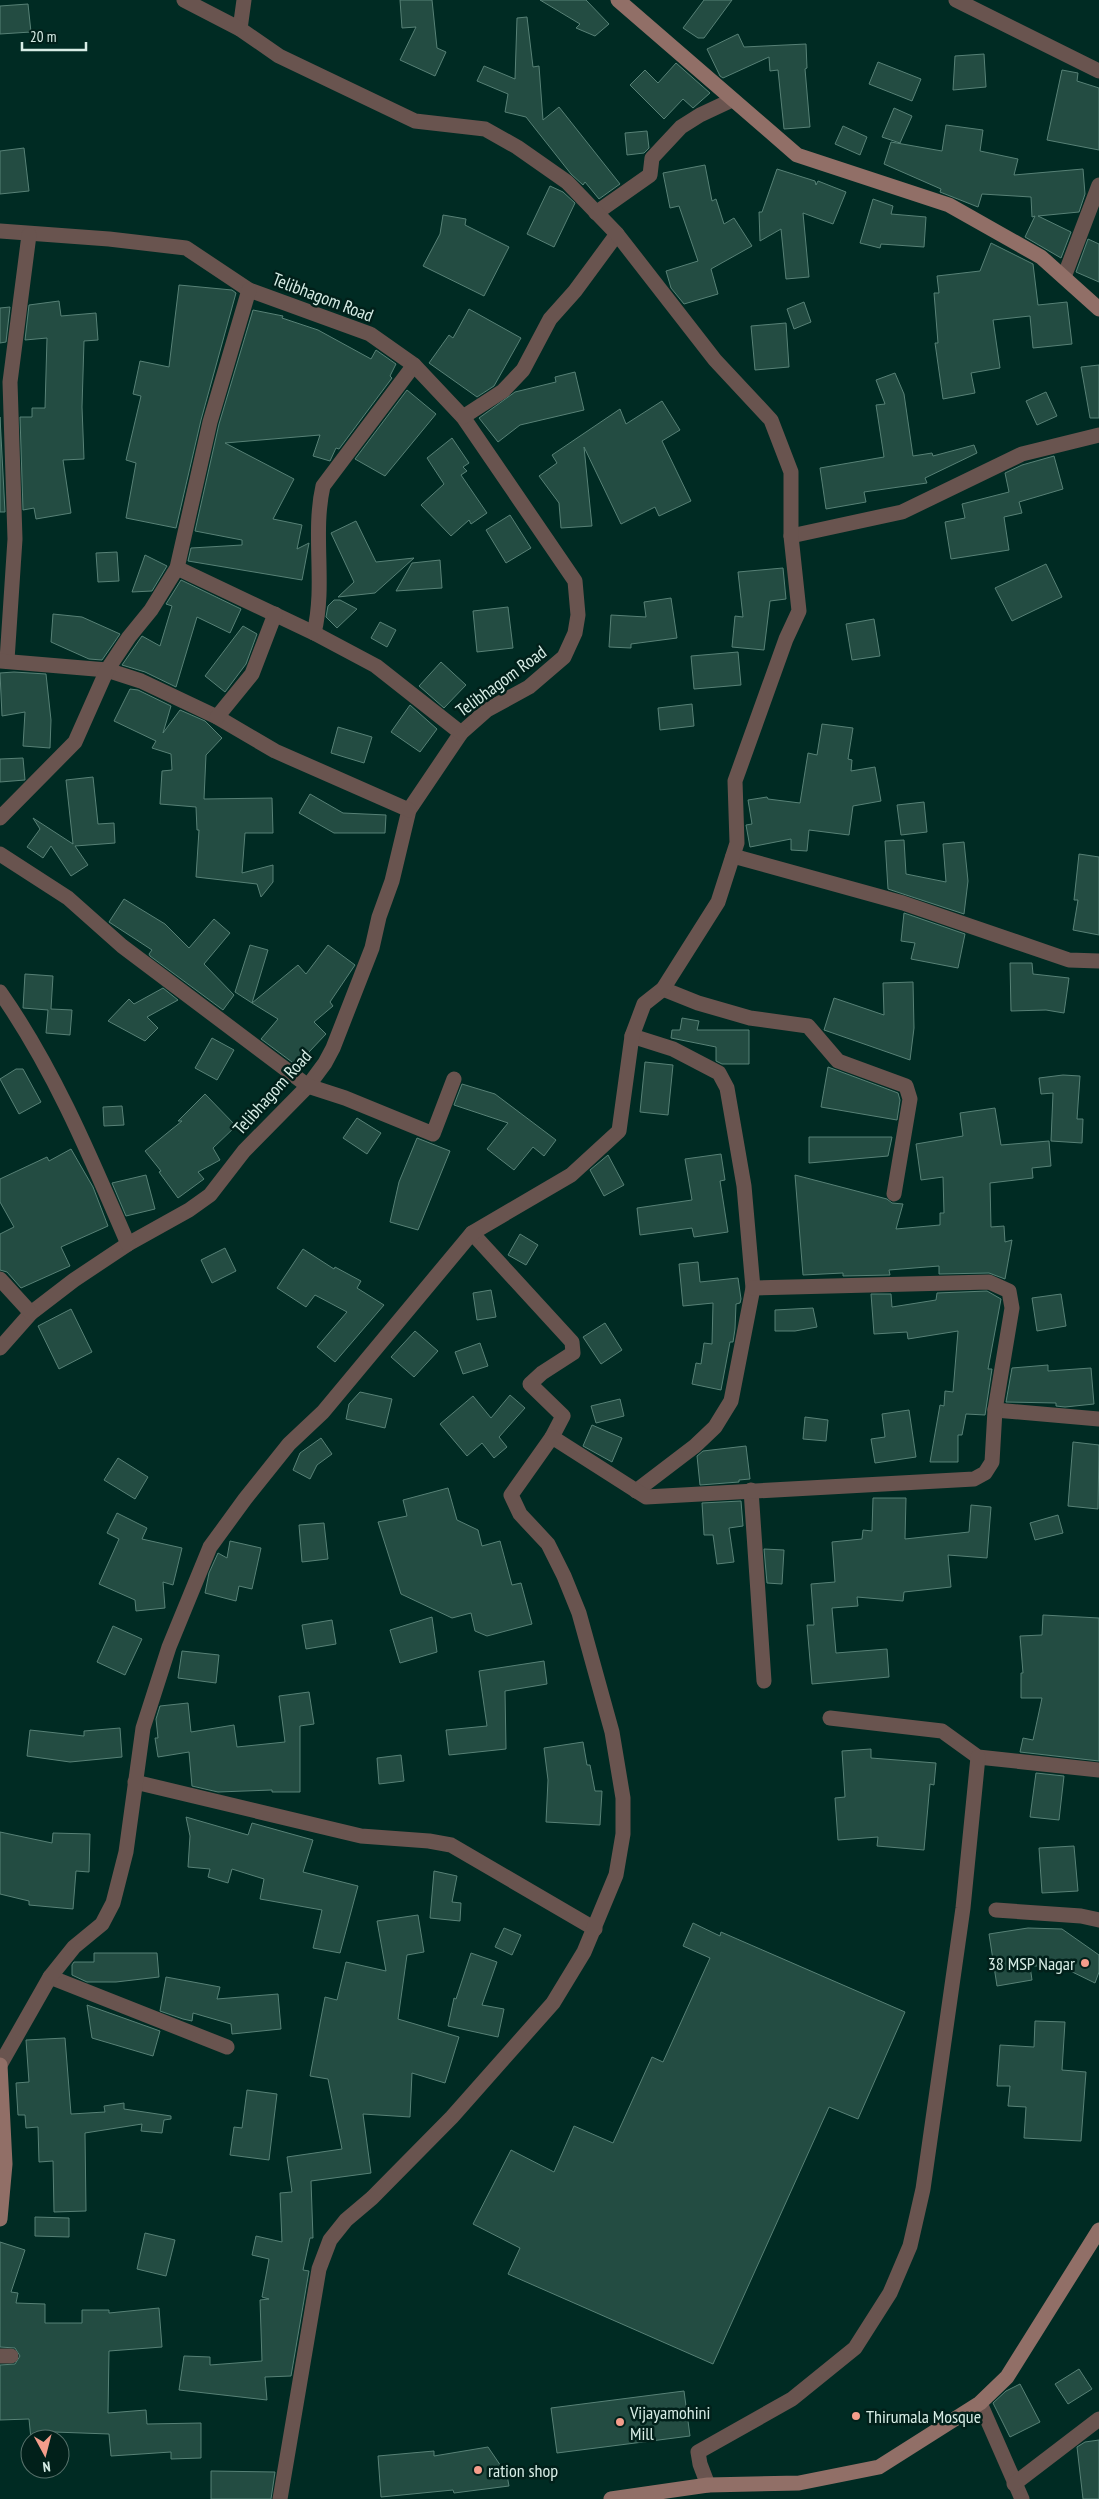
<svg xmlns="http://www.w3.org/2000/svg" width="1099" height="2499" viewBox="0 0 1099 2499" font-family="'PT Sans Narrow',sans-serif">
<style>
.building{fill:#234c42;stroke:#578176}
.lines{fill:none;stroke-linecap:round;stroke-linejoin:round}
.street{stroke:#69544f;stroke-width:15}
.secondary{stroke:#916f67;stroke-width:15}
.poi-dot{fill:#f49d8b;stroke:#01201a;stroke-width:2}
.labels{text-anchor:middle;dominant-baseline:central;stroke-width:5;stroke-linejoin:round;paint-order:stroke}
.street-label{font-size:18px;fill:#d7ede6;stroke:#01201a}
.poi-label{font-size:18px;fill:#d7ede6;stroke:#01201a;text-anchor:start}
</style>
<rect width="100%" height="100%" fill="#002b23"/>
<!-- building -->
<g class="building">
<polygon points="400,0 432,0 437,48 446,52 435,76 400,60 416,27 402,28"/>
<polygon points="540,0 586,0 609,24 595,36 576,28 580,24"/>
<polygon points="704,0 732,0 704,38 698,38 683,28"/>
<polygon points="28,4 31,32 0,34 0,6"/>
<polygon points="527,17 533,67 539,66 543,120 559,107 620,184 599,199 585,182 583,185 571,174 526,117 505,112 508,94 477,81 484,66 515,79 517,18"/>
<polygon points="738,34 744,47 806,44 807,68 805,69 810,127 784,129 778,70 770,71 769,57 723,78 720,76 707,49"/>
<polygon points="984,54 986,87 953,90 955,56"/>
<polygon points="878,62 921,79 912,101 869,84"/>
<polygon points="676,63 710,93 693,108 683,99 664,119 630,85 645,70 658,83"/>
<polygon points="1062,70 1078,73 1077,81 1099,88 1099,150 1047,140"/>
<polygon points="894,108 912,116 900,143 882,137"/>
<polygon points="946,125 983,130 980,151 1018,159 1014,175 1083,169 1085,194 1079,212 1038,216 1071,232 1061,258 1025,237 1035,216 1032,217 1031,197 982,194 978,207 940,192 941,189 884,164 891,142 942,151"/>
<polygon points="843,126 867,137 860,155 835,144"/>
<polygon points="647,131 649,148 644,153 627,155 625,133"/>
<polygon points="24,148 29,191 0,194 0,151"/>
<polygon points="705,165 712,201 716,199 724,224 734,218 752,246 711,269 718,294 684,304 671,288 666,271 698,261 679,206 670,208 663,173"/>
<polygon points="777,169 815,181 816,185 818,181 846,192 833,224 803,213 809,277 786,279 781,229 760,241 759,212 762,212"/>
<polygon points="550,186 563,192 575,203 554,247 527,234"/>
<polygon points="873,199 893,206 891,214 926,217 924,247 881,244 880,248 860,243"/>
<polygon points="443,215 466,219 465,225 509,247 484,296 423,266 440,234"/>
<polygon points="1088,239 1099,244 1099,282 1076,272"/>
<polygon points="991,243 1033,264 1038,305 1067,302 1072,344 1033,348 1030,316 993,320 1000,368 971,373 975,393 943,399 935,343 938,343 934,293 939,293 937,276 980,271"/>
<polygon points="179,285 232,290 236,293 201,420 176,528 126,518 136,463 126,460 141,396 133,394 140,361 169,367"/>
<polygon points="59,301 61,316 96,313 98,340 84,341 82,407 84,459 63,460 71,513 36,519 34,508 23,510 20,417 32,417 32,408 45,408 47,338 25,340 29,305"/>
<polygon points="804,302 811,322 794,329 787,309"/>
<polygon points="10,307 6,342 0,343 0,308"/>
<polygon points="469,309 521,338 494,386 477,397 429,363 449,335 453,338"/>
<polygon points="253,310 283,316 282,318 318,330 371,359 376,350 396,364 390,376 392,378 339,449 336,448 330,461 313,456 320,435 225,443 294,479 273,519 302,525 297,549 309,543 302,580 188,561 191,548 242,545 242,540 195,531 219,424"/>
<polygon points="786,323 789,367 755,370 751,326"/>
<polygon points="1099,365 1099,418 1090,418 1081,367"/>
<polygon points="575,372 584,410 520,425 498,442 479,418 515,392 556,382 555,377"/>
<polygon points="895,373 904,394 913,456 932,453 933,456 974,445 977,453 925,478 927,483 864,492 866,502 826,509 820,468 884,457 876,405 885,404 876,380"/>
<polygon points="407,390 436,414 385,476 355,459"/>
<polygon points="1046,392 1057,416 1037,425 1026,401"/>
<polygon points="662,401 680,430 662,441 691,501 659,516 655,507 621,524 584,447 592,526 561,528 559,503 539,476 557,463 552,455 620,409 626,424"/>
<polygon points="0,417 5,512 0,512"/>
<polygon points="452,438 469,463 463,467 467,471 461,475 487,513 471,524 469,520 451,536 421,505 444,484 427,458"/>
<polygon points="1054,456 1063,489 1019,502 1022,513 1004,517 1009,550 951,559 945,522 965,518 962,504 1009,492 1005,473 1022,465"/>
<polygon points="510,515 531,548 506,563 486,530"/>
<polygon points="356,521 376,562 414,558 375,593 338,597 354,582 331,533"/>
<polygon points="117,552 119,581 98,582 96,553"/>
<polygon points="145,555 167,566 152,591 132,592"/>
<polygon points="440,560 442,588 396,591 412,563"/>
<polygon points="1046,564 1062,597 1012,621 995,588"/>
<polygon points="783,568 786,599 770,601 764,650 732,647 735,616 743,617 738,572"/>
<polygon points="181,580 241,609 230,633 197,617 176,687 145,672 122,665 142,636 160,646 172,606 166,604"/>
<polygon points="671,598 677,638 631,644 631,648 609,647 611,615 646,617 644,602"/>
<polygon points="334,600 340,600 357,609 337,628 326,617 328,606"/>
<polygon points="508,607 513,648 477,652 473,611"/>
<polygon points="53,614 82,617 120,634 102,660 89,659 51,642"/>
<polygon points="874,619 880,656 852,660 846,624"/>
<polygon points="380,622 396,630 387,647 371,638"/>
<polygon points="243,626 257,634 246,664 225,692 205,676"/>
<polygon points="738,652 741,685 694,689 691,656"/>
<polygon points="441,662 466,685 444,708 419,686"/>
<polygon points="14,672 46,674 51,720 50,748 23,746 25,712 2,716 0,673"/>
<polygon points="130,689 138,690 171,706 163,733 180,710 205,721 222,738 206,755 204,799 272,798 273,833 245,833 242,873 273,865 273,882 261,897 257,884 196,877 199,830 197,830 196,807 160,804 162,771 172,770 171,754 152,748 156,741 114,721"/>
<polygon points="692,704 694,726 660,730 658,708"/>
<polygon points="410,705 437,729 420,752 391,732"/>
<polygon points="822,724 853,728 848,759 852,760 851,771 875,767 881,801 853,806 849,835 809,830 807,851 791,850 791,839 750,847 746,825 752,824 748,800 767,797 768,799 800,803 808,753 817,755"/>
<polygon points="338,727 372,737 364,763 331,753"/>
<polygon points="23,758 25,780 0,782 0,759"/>
<polygon points="93,777 98,824 114,823 115,843 75,846 88,865 71,876 51,846 43,858 27,847 40,829 33,818 73,844 66,780"/>
<polygon points="310,794 343,813 386,815 385,833 334,833 299,813"/>
<polygon points="924,802 927,832 901,835 897,805"/>
<polygon points="904,840 906,874 946,882 943,844 964,842 968,881 964,914 888,889 885,841"/>
<polygon points="1079,854 1099,857 1099,935 1073,930 1078,900 1074,900"/>
<polygon points="124,899 165,924 189,948 214,919 230,933 204,964 234,995 223,1010 150,956 149,954 152,950 109,922"/>
<polygon points="904,913 965,934 958,968 911,959 915,943 901,941"/>
<polygon points="250,945 268,950 252,1003 235,992"/>
<polygon points="328,945 355,965 330,1002 333,1006 314,1022 326,1034 309,1052 312,1055 300,1068 261,1039 278,1019 252,1003 298,965 306,974"/>
<polygon points="1010,963 1032,963 1033,974 1069,978 1064,1013 1046,1010 1011,1011"/>
<polygon points="25,974 53,976 51,1009 72,1010 70,1035 46,1033 48,1010 23,1008"/>
<polygon points="913,982 914,1028 910,1060 824,1030 834,998 884,1015 883,983"/>
<polygon points="163,988 178,1000 147,1017 158,1028 145,1041 108,1021 129,999 134,1004"/>
<polygon points="682,1018 699,1021 697,1030 749,1030 749,1064 722,1064 716,1061 716,1047 671,1038 672,1030 680,1030"/>
<polygon points="212,1038 234,1050 217,1080 195,1068"/>
<polygon points="645,1062 673,1065 668,1115 640,1112"/>
<polygon points="828,1067 898,1093 900,1100 897,1120 821,1107"/>
<polygon points="16,1069 23,1069 41,1102 19,1114 0,1079"/>
<polygon points="1063,1075 1080,1076 1077,1119 1083,1119 1082,1143 1051,1141 1053,1093 1041,1094 1039,1078"/>
<polygon points="462,1084 495,1094 556,1140 544,1156 533,1147 514,1170 487,1149 508,1123 454,1105"/>
<polygon points="205,1094 236,1126 213,1148 220,1160 198,1172 204,1179 178,1198 159,1172 161,1171 145,1151 182,1121 178,1121"/>
<polygon points="122,1106 124,1125 104,1126 103,1107"/>
<polygon points="995,1108 1001,1145 1049,1141 1051,1166 1032,1168 1033,1178 990,1183 991,1227 1004,1226 1005,1242 1012,1240 1005,1279 989,1273 939,1274 939,1266 889,1270 890,1275 843,1276 843,1273 803,1275 795,1175 887,1199 892,1203 903,1204 896,1229 940,1225 940,1213 944,1213 943,1177 921,1180 916,1144 963,1136 960,1113"/>
<polygon points="357,1118 381,1133 367,1154 343,1138"/>
<polygon points="809,1137 892,1137 888,1156 809,1163"/>
<polygon points="417,1138 450,1151 418,1230 390,1222 399,1182"/>
<polygon points="71,1149 93,1187 108,1226 61,1247 70,1266 21,1288 7,1272 0,1270 0,1234 14,1227 0,1202 0,1179 47,1157 49,1161"/>
<polygon points="721,1154 725,1180 720,1181 728,1232 694,1237 692,1228 640,1235 637,1208 692,1200 685,1159"/>
<polygon points="608,1155 624,1185 604,1196 590,1170"/>
<polygon points="146,1175 155,1209 126,1216 112,1183"/>
<polygon points="520,1234 538,1245 526,1265 508,1255"/>
<polygon points="225,1248 236,1271 212,1283 201,1260"/>
<polygon points="303,1249 334,1269 335,1267 361,1281 357,1288 384,1305 335,1362 317,1347 347,1312 315,1295 306,1307 277,1288"/>
<polygon points="698,1262 700,1282 738,1278 741,1299 740,1303 736,1304 735,1329 733,1342 730,1342 721,1390 692,1384 696,1363 701,1364 704,1343 712,1344 713,1303 683,1306 679,1264"/>
<polygon points="491,1290 496,1317 477,1320 473,1293"/>
<polygon points="987,1291 1001,1299 988,1369 992,1369 985,1415 966,1414 962,1435 958,1435 958,1462 930,1462 940,1405 944,1406 945,1391 953,1392 958,1331 908,1339 907,1332 874,1334 871,1294 891,1294 892,1307 936,1300 937,1293"/>
<polygon points="1061,1294 1066,1326 1037,1331 1032,1298"/>
<polygon points="813,1308 817,1327 795,1331 775,1331 775,1310"/>
<polygon points="71,1309 92,1352 59,1369 38,1326"/>
<polygon points="605,1323 622,1350 601,1364 583,1337"/>
<polygon points="415,1331 438,1351 414,1377 391,1357"/>
<polygon points="480,1343 488,1366 463,1374 455,1352"/>
<polygon points="1048,1365 1048,1371 1091,1368 1094,1404 1065,1407 1056,1406 1056,1403 1006,1402 1012,1368"/>
<polygon points="360,1392 392,1399 385,1428 346,1419 349,1404"/>
<polygon points="510,1395 525,1408 499,1437 507,1447 494,1458 482,1443 467,1456 440,1424 473,1396 491,1418"/>
<polygon points="620,1399 624,1416 596,1423 591,1406"/>
<polygon points="909,1410 916,1457 875,1463 871,1439 885,1437 882,1414"/>
<polygon points="805,1417 828,1420 826,1441 803,1439"/>
<polygon points="592,1425 622,1438 612,1462 583,1446"/>
<polygon points="321,1438 332,1454 317,1465 310,1479 293,1470 300,1453"/>
<polygon points="1073,1442 1099,1445 1098,1509 1068,1506"/>
<polygon points="746,1446 750,1479 739,1480 739,1482 700,1485 697,1456 703,1451"/>
<polygon points="118,1458 148,1477 135,1499 104,1480"/>
<polygon points="448,1488 457,1520 478,1530 482,1546 500,1541 512,1585 521,1583 532,1624 487,1636 475,1631 471,1613 452,1618 401,1594 378,1522 407,1516 403,1500"/>
<polygon points="873,1498 906,1498 905,1539 969,1532 971,1505 991,1507 987,1558 948,1555 951,1587 904,1592 903,1601 857,1597 858,1606 832,1608 836,1653 887,1649 889,1677 812,1684 807,1625 814,1625 811,1584 835,1582 832,1542 862,1539 863,1530 872,1531"/>
<polygon points="741,1501 743,1526 729,1528 734,1562 717,1564 713,1535 704,1535 702,1503"/>
<polygon points="117,1513 147,1528 142,1539 182,1548 173,1585 163,1582 165,1608 136,1611 135,1600 99,1584 119,1539 107,1533"/>
<polygon points="1058,1515 1063,1533 1035,1540 1030,1523"/>
<polygon points="324,1523 328,1559 302,1562 299,1525"/>
<polygon points="230,1541 261,1548 252,1589 239,1586 236,1601 205,1593 209,1573 218,1553 227,1558"/>
<polygon points="764,1549 784,1550 782,1584 767,1583"/>
<polygon points="1043,1615 1099,1618 1099,1761 1020,1752 1023,1738 1033,1740 1042,1698 1021,1698 1021,1673 1023,1673 1020,1636 1042,1635"/>
<polygon points="432,1617 437,1652 400,1663 390,1630"/>
<polygon points="332,1620 336,1644 306,1649 302,1625"/>
<polygon points="113,1626 142,1639 125,1675 97,1662"/>
<polygon points="182,1651 219,1655 216,1683 178,1678"/>
<polygon points="544,1661 547,1684 505,1691 506,1749 449,1755 446,1730 487,1726 479,1671"/>
<polygon points="309,1692 314,1724 300,1726 300,1792 272,1792 272,1790 218,1792 192,1786 189,1752 158,1757 155,1738 158,1738 156,1719 160,1706 188,1703 191,1732 234,1725 237,1747 285,1742 279,1696"/>
<polygon points="120,1728 122,1757 70,1762 27,1756 30,1730 84,1736 84,1731"/>
<polygon points="583,1742 587,1765 590,1765 595,1791 602,1791 600,1825 546,1822 548,1780 544,1748"/>
<polygon points="871,1749 871,1758 936,1763 934,1785 930,1784 924,1850 877,1846 878,1837 838,1840 835,1798 845,1797 842,1751"/>
<polygon points="401,1755 404,1781 379,1784 377,1758"/>
<polygon points="1036,1773 1064,1776 1059,1820 1030,1817"/>
<polygon points="186,1817 248,1835 252,1823 313,1840 303,1872 358,1886 340,1953 313,1948 322,1910 260,1899 264,1879 232,1869 228,1883 208,1877 210,1869 188,1867 190,1836"/>
<polygon points="0,1832 52,1843 53,1833 90,1834 89,1872 76,1871 73,1909 29,1905 29,1901 0,1894"/>
<polygon points="1074,1846 1078,1891 1042,1893 1039,1848"/>
<polygon points="434,1871 457,1876 452,1902 461,1903 460,1921 430,1918"/>
<polygon points="418,1915 424,1952 407,1955 398,2019 459,2037 445,2083 412,2073 410,2117 363,2114 371,2173 311,2181 313,2238 310,2238 303,2270 309,2271 291,2376 265,2377 267,2400 179,2390 184,2356 210,2357 210,2365 262,2361 260,2300 269,2299 262,2297 269,2259 252,2255 256,2236 282,2242 280,2193 292,2192 287,2157 342,2149 328,2079 310,2076 325,1997 337,2000 346,1962 386,1971 377,1921"/>
<polygon points="693,1923 720,1936 721,1932 905,2012 858,2119 829,2107 713,2364 508,2274 520,2248 473,2224 511,2150 554,2172 574,2126 613,2143 652,2057 663,2062 710,1958 683,1946"/>
<polygon points="504,1928 521,1935 512,1955 495,1947"/>
<polygon points="1028,1928 1062,1929 1099,1955 1099,1972 1095,1983 1060,1966 1030,1966 1032,1980 997,1986 989,1934"/>
<polygon points="94,1953 157,1953 159,1977 116,1982 87,1982 72,1975 72,1965 74,1962 94,1962"/>
<polygon points="471,1953 497,1962 482,2005 504,2009 498,2037 448,2026 454,1998 456,1999"/>
<polygon points="166,1977 220,1987 217,1999 278,1994 281,2029 232,2034 231,2024 193,2013 192,2021 183,2019 160,2011"/>
<polygon points="87,2005 160,2031 153,2056 92,2038"/>
<polygon points="1035,2021 1065,2022 1062,2070 1086,2072 1081,2141 1024,2138 1026,2107 1008,2106 1010,2086 997,2086 1000,2045 1034,2047"/>
<polygon points="65,2038 71,2114 105,2112 104,2106 124,2103 124,2109 171,2116 171,2119 164,2120 162,2133 141,2131 142,2124 85,2133 86,2211 54,2212 53,2161 39,2162 38,2127 26,2128 25,2115 18,2115 16,2083 29,2082 26,2040"/>
<polygon points="247,2090 277,2094 269,2160 230,2155 234,2127 242,2128"/>
<polygon points="35,2217 69,2218 69,2237 35,2236"/>
<polygon points="145,2233 175,2240 166,2276 137,2269"/>
<polygon points="0,2242 25,2250 11,2292 18,2293 16,2303 45,2304 45,2323 82,2323 82,2310 109,2310 109,2313 159,2308 162,2347 109,2351 108,2413 146,2410 147,2424 201,2423 201,2458 171,2459 171,2452 111,2456 109,2434 54,2432 55,2439 31,2439 29,2419 0,2420 0,2365 15,2364 20,2356 15,2348 0,2347"/>
<polygon points="1079,2369 1092,2389 1068,2404 1055,2384"/>
<polygon points="1020,2384 1040,2422 1010,2437 993,2403 1006,2391"/>
<polygon points="684,2391 690,2436 557,2453 551,2408"/>
<polygon points="1099,2440 1099,2499 1083,2499 1077,2447 1085,2442"/>
<polygon points="488,2447 507,2475 509,2486 454,2493 453,2490 381,2497 378,2456 434,2451 434,2456"/>
<polygon points="211,2471 275,2472 271,2499 211,2499"/>
</g>
<g class="lines">
<!-- street -->
<g class="street">
<polyline points="956,0 1099,71"/>
<polyline points="240,29 244,0"/>
<polyline points="596,213 650,175 652,158 681,127 700,115 732,100"/>
<polyline points="0,231 109,239 186,248 249,290 370,334 414,365 463,417 575,581 578,615 575,633 564,657 529,687 487,710 461,733 409,810 392,881 379,917 372,948 333,1048 325,1063 308,1086 244,1151 210,1195 189,1210 128,1244 74,1280 31,1313 0,1348"/>
<polyline points="1064,277 1099,185"/>
<polyline points="463,417 503,391 523,370 550,319 575,291 617,234"/>
<polyline points="791,536 902,512 1022,454 1099,435"/>
<polyline points="177,568 314,633 376,666 461,733"/>
<path d="M314 633C326 585 312 534 323 486L414 365"/>
<polyline points="7,660 15,539 10,382 29,235"/>
<polyline points="0,661 107,670 141,681 217,717 275,751 409,810"/>
<polyline points="217,717 252,674 275,614"/>
<polyline points="0,818 75,742 107,670 129,637 151,610 177,568 210,422 249,290"/>
<polyline points="0,854 68,898 122,946 308,1086 345,1098 433,1134 454,1079"/>
<polyline points="733,856 903,903 1069,960 1099,961"/>
<polyline points="663,989 698,1003 750,1018 808,1026 838,1061 906,1086 910,1099 894,1194"/>
<path d="M0 992C54 1069 91 1158 128 1244"/>
<polyline points="632,1036 673,1049 719,1073 727,1088 744,1186 753,1288 731,1401 715,1427 695,1446 636,1491"/>
<polyline points="472,1233 572,1342 573,1353 542,1373 530,1384 563,1416 552,1437"/>
<polyline points="0,1279 31,1313"/>
<polyline points="995,1410 1099,1419"/>
<polyline points="751,1490 764,1681"/>
<polyline points="830,1718 942,1731 978,1757 1099,1770"/>
<polyline points="135,1782 361,1836 429,1841 451,1845 595,1929"/>
<polyline points="996,1910 1081,1916 1099,1920"/>
<polyline points="50,1977 227,2047"/>
<polyline points="0,2065 50,1977 74,1947 102,1924 113,1903 126,1852 143,1728 169,1647 210,1547 245,1499 289,1444 323,1412 472,1233 571,1175 619,1131 632,1036 644,1004 663,989 718,902 737,843 735,781 786,639 799,611 791,536 791,472 771,420 715,360 617,234 567,182 517,147 485,129 415,121 279,56 240,29 184,0"/>
<polyline points="0,2356 11,2356"/>
<polyline points="980,2403 1022,2499"/>
<polyline points="1014,2484 1099,2419"/>
<polyline points="708,2485 700,2464 698,2452 792,2399 855,2348 890,2293 910,2246 923,2189 963,1908 978,1757"/>
<polyline points="280,2499 319,2269 330,2240 346,2220 372,2198 452,2117 553,2003 584,1952 616,1875 623,1834 623,1798 612,1732 579,1613 564,1576 548,1544 520,1514 511,1495 552,1437 646,1497 974,1479 985,1473 992,1462 995,1410 1012,1308 1009,1291 989,1282 753,1288"/>
</g>
<!-- secondary -->
<g class="secondary">
<polyline points="618,0 797,155 949,205 1041,257 1099,309"/>
<polyline points="0,2065 5,2164 0,2219"/>
<polyline points="611,2499 708,2485 799,2483 879,2467 980,2403 1007,2377 1099,2230"/>
</g>
</g>
<!-- markers -->
<g class="poi-dot">
<circle cx="1085" cy="1963" r="5"/>
<circle cx="856" cy="2416" r="5"/>
<circle cx="620" cy="2422" r="5"/>
<circle cx="478" cy="2470" r="5"/>
</g>
<g class="labels">
<!-- street labels -->
<g class="street-label">
<text transform="translate(323 297) rotate(21)">Telibhagom Road</text>
<text transform="translate(501 681) rotate(-36)">Telibhagom Road</text>
<text transform="translate(272 1092) rotate(-48)">Telibhagom Road</text>
</g>
<!-- poi labels -->
<g class="poi-label">
<text x="1075" y="1963" text-anchor="end">38 MSP Nagar</text>
<text x="630" y="2412">Vijayamohini<tspan x="630" dy="21">Mill</tspan></text>
<text x="866" y="2416">Thirumala Mosque</text>
<text x="488" y="2470">ration shop</text>
</g>
</g>
<!-- north arrow -->
<g transform="translate(45 2454) rotate(173)"><circle r="24" fill="#01201a" stroke="#57726c"/>
<path d="M0-4L9 19L0 12L-9 19Z" fill="#f49d8b"/>
<text y="-8" font-size="14" font-weight="bold" text-anchor="middle" fill="#d7ede6">N</text>
</g>
<!-- scale -->
<path d="M22 42v8h64v-8" fill="none" stroke="#d7ede6" stroke-width="2.5"/>
<text x="30" y="42" font-size="15" fill="#d7ede6" stroke="#01201a" stroke-width="4" paint-order="stroke">20 m</text>
</svg>
